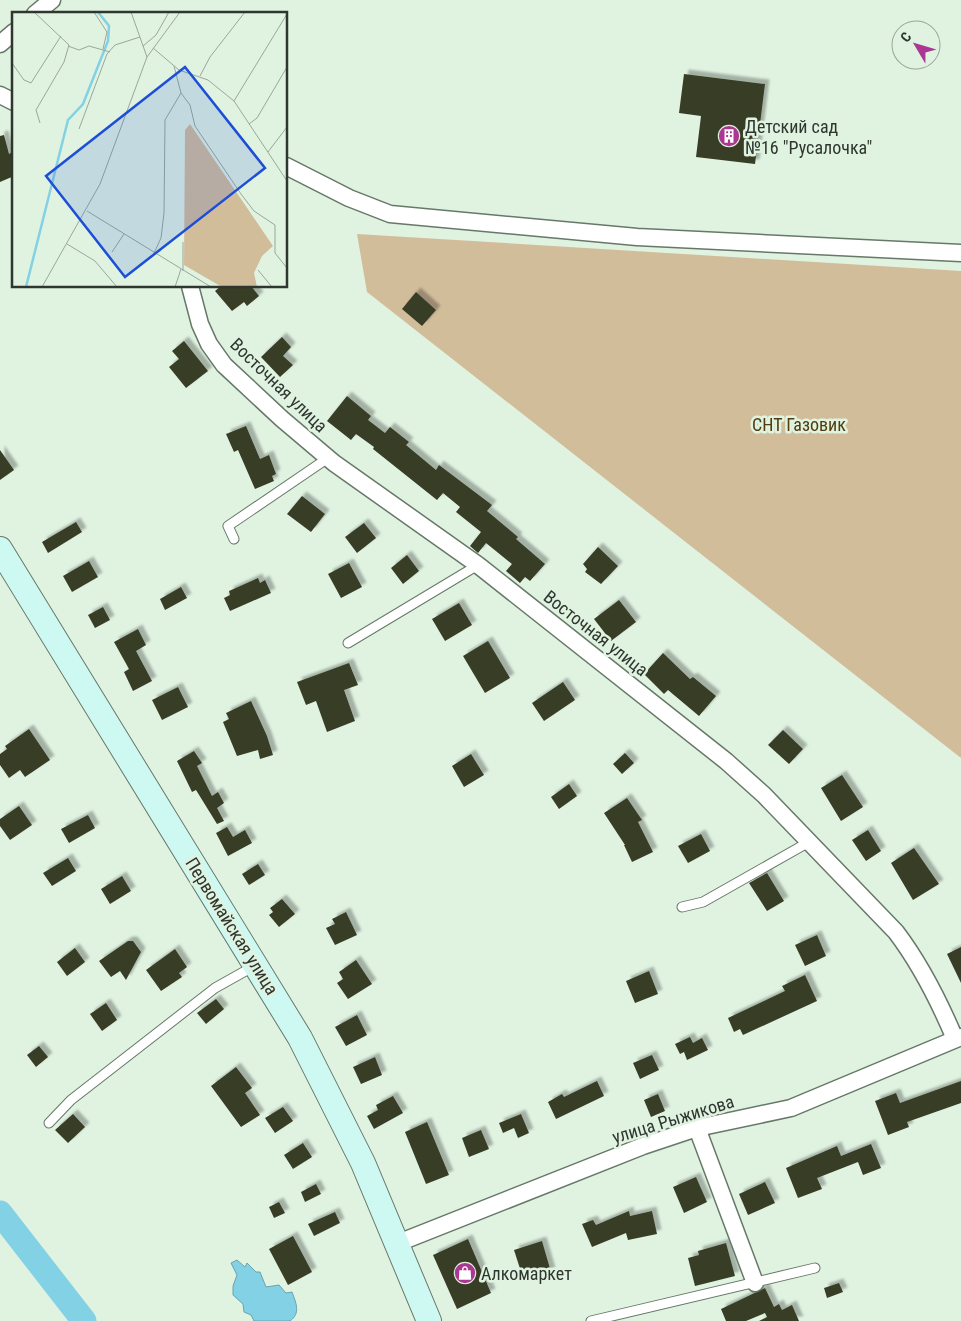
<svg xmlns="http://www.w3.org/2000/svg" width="961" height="1321" viewBox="0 0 961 1321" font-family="'Roboto Condensed',sans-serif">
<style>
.green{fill:#d2bd9b}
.water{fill:#83d1e4;stroke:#6aa2ae}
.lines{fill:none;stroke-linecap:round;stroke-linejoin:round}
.river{stroke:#83d1e4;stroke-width:25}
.building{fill:#393c28;filter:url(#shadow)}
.service-casing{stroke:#667868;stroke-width:11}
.minor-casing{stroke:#667868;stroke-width:19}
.secondary-casing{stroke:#667868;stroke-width:26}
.service{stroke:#fff;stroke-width:9}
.minor{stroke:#fff;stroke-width:16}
.secondary{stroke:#cef8f2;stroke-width:24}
.labels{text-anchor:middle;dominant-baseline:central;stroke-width:5;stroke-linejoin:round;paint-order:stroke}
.poi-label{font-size:18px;fill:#2e362f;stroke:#e0f3e1;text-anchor:start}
.street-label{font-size:18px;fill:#2e362f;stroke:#e0f3e1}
.park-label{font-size:18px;fill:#523b0f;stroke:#e0f3e1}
.inset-river{fill:none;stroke:#83d1e4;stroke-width:2.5}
.inset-road{fill:none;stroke:#99a79a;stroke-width:1}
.view{fill:#1d4ed8;fill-opacity:0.15;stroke:#1d4ed8;stroke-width:2.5}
.inset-edge{fill:none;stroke:#2e362f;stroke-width:2.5}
</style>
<defs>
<filter id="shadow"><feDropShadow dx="4.5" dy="-4.5" stdDeviation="1" flood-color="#0004"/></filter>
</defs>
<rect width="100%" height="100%" fill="#e0f3e1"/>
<!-- green -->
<polygon class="green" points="357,234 961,271 961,758 367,292"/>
<!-- water -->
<path class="water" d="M237 1260 245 1267 247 1263 256 1272H260L266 1287 279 1285 286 1293 292 1292C296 1303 301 1313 290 1321H254L251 1315 244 1312 243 1304 233 1295V1286L237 1275 231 1263Z"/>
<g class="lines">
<!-- river -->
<polyline class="river" points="0,1213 84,1321"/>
</g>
<!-- building -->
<g class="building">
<polygon points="684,74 765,84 755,164 696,157 701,116 679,113"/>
<polygon points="4,135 9,154 14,151 14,176 0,182 0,136"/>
<polygon points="221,286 251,286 259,296 247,306 244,302 232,311 215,291"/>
<polygon points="416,292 436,310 422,326 402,309"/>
<polygon points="282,337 291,347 283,356 293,365 280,377 261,357"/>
<polygon points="184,341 208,371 186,388 169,367 179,359 172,351"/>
<polygon points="347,396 371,416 368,420 385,433 390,427 409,442 406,445 436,470 439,465 492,505 487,511 518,537 516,539 545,564 530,581 525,577 520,583 506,571 512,564 486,543 478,553 470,546 481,532 456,512 460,507 443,493 437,500 373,449 374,447 356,434 351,440 327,421"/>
<polygon points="246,426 260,459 269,455 276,474 272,476 274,481 255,489 238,450 234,452 226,434"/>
<polygon points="0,450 14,470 0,480"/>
<polygon points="302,496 325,514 311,532 287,514"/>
<polygon points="76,522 82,532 48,553 42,542"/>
<polygon points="364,523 376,538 357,553 345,537"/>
<polygon points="598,547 618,566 601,584 585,572 587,569 583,564"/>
<polygon points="407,555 419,571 403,584 391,568"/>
<polygon points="89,561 98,577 72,592 63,576"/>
<polygon points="349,563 362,587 341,598 328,574"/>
<polygon points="258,578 260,583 265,580 271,593 230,611 224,598 230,595 229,591"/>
<polygon points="181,587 187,598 165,610 160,599"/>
<polygon points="619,600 636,622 611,641 594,619"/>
<polygon points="459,603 472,625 445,641 432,619"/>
<polygon points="103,607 110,620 95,628 88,615"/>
<polygon points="138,629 146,645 136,651 152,681 133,691 124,672 129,669 114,642"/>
<polygon points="488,641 510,678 485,693 463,656"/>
<polygon points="663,653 690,679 693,677 716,696 699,716 668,690 664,694 644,674"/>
<polygon points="349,663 358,685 344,690 355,721 327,732 316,701 306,705 297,682"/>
<polygon points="563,682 575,700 544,721 532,703"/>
<polygon points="178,687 188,707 162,720 152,700"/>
<polygon points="251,701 267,736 273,755 260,759 258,750 237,756 223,722 229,719 226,713"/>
<polygon points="29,729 50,760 25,777 20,770 9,778 0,765 0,754 7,749 5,746"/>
<polygon points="783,730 803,749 789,764 768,745"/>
<polygon points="194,751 202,763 197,766 212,796 218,792 224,803 217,808 224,821 217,824 196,790 192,792 177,761"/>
<polygon points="625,753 634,763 622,774 613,764"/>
<polygon points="471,754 484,775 464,787 452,766"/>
<polygon points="842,775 863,807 841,821 821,788"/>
<polygon points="569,784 577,796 559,809 551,797"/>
<polygon points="627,798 642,820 638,822 653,852 632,862 624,845 625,845 604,813"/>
<polygon points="19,806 32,825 10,840 0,826 0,819"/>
<polygon points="88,815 95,828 69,843 61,829"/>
<polygon points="227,827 233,837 245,830 252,843 228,856 216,833"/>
<polygon points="868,830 881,851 866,861 852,840"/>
<polygon points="701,834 710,851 688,863 678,846"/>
<polygon points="914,848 939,884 913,900 891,863"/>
<polygon points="68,858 76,871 52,886 43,873"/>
<polygon points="258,864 265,875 249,885 242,874"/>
<polygon points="767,873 784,901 767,911 749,883"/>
<polygon points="122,876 131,891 110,904 101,889"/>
<polygon points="282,899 295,914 279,927 269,915 273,912 270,908"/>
<polygon points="346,912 357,935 335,945 326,928 335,924 332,919"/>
<polygon points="817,935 826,956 805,966 795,945"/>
<polygon points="128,941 133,941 141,952 126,980 120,971 111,977 99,961"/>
<polygon points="961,947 961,983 947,954"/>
<polygon points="75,948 85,962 67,976 57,962"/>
<polygon points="175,949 187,967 179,973 182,977 161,991 146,970"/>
<polygon points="356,960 372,984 348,999 337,983 343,979 339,972"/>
<polygon points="649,971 658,994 635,1003 626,981"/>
<polygon points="805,975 817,1001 743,1035 740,1029 734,1032 728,1018 785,991 782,986"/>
<polygon points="216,999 224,1009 206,1024 197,1013"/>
<polygon points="106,1003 117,1020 102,1031 90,1014"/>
<polygon points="357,1015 367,1035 346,1046 335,1027"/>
<polygon points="690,1037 693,1043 702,1038 708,1050 687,1060 684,1052 680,1054 675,1044"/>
<polygon points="39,1046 48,1057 36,1067 27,1055"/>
<polygon points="652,1055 659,1070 640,1079 633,1063"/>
<polygon points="375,1057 382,1075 361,1084 353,1067"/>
<polygon points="236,1067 252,1088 245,1093 260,1115 241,1127 211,1086"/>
<polygon points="597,1081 604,1096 556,1119 548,1102 562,1094 564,1097"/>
<polygon points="961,1081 961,1103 907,1122 909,1127 888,1135 875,1101 896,1093 900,1103"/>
<polygon points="658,1094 665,1111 651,1117 644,1100"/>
<polygon points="393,1096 403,1113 374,1129 367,1116 378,1110 376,1105"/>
<polygon points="283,1107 293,1121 275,1133 265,1118"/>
<polygon points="73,1114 85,1127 68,1143 55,1130"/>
<polygon points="521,1114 529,1133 518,1138 514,1128 503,1133 499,1123"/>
<polygon points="427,1122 449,1175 426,1184 405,1132"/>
<polygon points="481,1130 489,1149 469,1157 462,1138"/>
<polygon points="303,1143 312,1157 293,1169 284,1155"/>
<polygon points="871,1144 881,1168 863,1175 858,1162 817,1178 822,1189 798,1198 786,1168 837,1146 841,1156"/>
<polygon points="696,1177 707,1202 684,1213 673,1187"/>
<polygon points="765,1182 775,1203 748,1215 739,1194"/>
<polygon points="316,1184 321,1194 305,1202 301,1192"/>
<polygon points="279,1202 285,1213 274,1218 269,1207"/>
<polygon points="629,1211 630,1216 652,1211 657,1234 628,1240 626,1233 592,1247 582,1224 593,1220 596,1225"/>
<polygon points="335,1212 340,1223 314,1236 308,1224"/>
<polygon points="293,1236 312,1272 288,1285 269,1249"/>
<polygon points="468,1239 491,1293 457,1309 433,1255"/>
<polygon points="542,1241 551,1272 524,1281 514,1250"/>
<polygon points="726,1243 735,1276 695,1286 688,1258 699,1255 698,1251"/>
<polygon points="839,1283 843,1292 827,1298 824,1288"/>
<polygon points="765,1288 774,1307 779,1304 782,1310 792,1305 799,1321 759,1321 767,1317 765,1313 746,1321 726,1321 721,1309"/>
</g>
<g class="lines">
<!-- service casing -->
<g class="service-casing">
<g id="service">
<polyline points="234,539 228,526 328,458"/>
<polyline points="348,643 478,565"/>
<polyline points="682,907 703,902 809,842"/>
<polyline points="49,1123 71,1100 215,988 256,965"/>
<polyline points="591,1321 815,1268"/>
</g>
</g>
<!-- minor casing -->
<g class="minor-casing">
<g id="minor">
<polyline points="35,14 52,0"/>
<polyline points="0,44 14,32"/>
<polyline points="0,95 14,102"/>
<polyline points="286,166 349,198 390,214 637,237 961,253"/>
<path d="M190 286 200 324 209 344 224 365 282 419 334 463 478 565 726 761 764 795 896 932C921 965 939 1001 955 1039"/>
<polyline points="697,1128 755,1283"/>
<polyline points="398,1243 643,1146 697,1128 791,1108 961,1037"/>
</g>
</g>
<!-- secondary casing -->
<g class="secondary-casing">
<polyline id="secondary" points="0,549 300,1038 363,1163 429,1321"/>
</g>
<!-- service -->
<use href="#service" class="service"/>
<!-- minor -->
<use href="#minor" class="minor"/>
<!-- secondary -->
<use href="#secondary" class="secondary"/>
</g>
<!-- icons -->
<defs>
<g id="building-disc" transform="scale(1.125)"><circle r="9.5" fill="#aa3791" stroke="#e0f3e1"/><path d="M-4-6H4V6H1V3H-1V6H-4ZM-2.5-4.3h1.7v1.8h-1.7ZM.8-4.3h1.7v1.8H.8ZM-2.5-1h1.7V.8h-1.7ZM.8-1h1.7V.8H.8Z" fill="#fff"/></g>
<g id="shop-disc" transform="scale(1.125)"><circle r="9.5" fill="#aa3791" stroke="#e0f3e1"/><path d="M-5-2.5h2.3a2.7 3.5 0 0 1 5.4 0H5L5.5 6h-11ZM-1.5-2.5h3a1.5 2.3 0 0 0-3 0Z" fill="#fff"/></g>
</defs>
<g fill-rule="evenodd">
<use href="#building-disc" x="729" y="136"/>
<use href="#shop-disc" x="465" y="1273"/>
</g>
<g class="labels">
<!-- poi labels -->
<g class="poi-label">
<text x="745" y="126">Детский сад<tspan x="745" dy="21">№16 "Русалочка"</tspan></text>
<text x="481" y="1273">Алкомаркет</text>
</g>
<!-- street labels -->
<g class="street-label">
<text transform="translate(279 385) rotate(44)">Восточная улица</text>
<text transform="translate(596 633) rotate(38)">Восточная улица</text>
<text transform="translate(232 926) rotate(58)">Первомайская улица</text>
<text transform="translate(673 1119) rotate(-17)">улица Рыжикова</text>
</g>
<!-- park labels -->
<g class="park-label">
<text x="799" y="424">СНТ Газовик</text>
</g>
</g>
<!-- overview -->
<g transform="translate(12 12)">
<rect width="275" height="275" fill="#e0f3e1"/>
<path d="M178 112 261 234 250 244 242 261 245 275H210L172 253 173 118Z" fill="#d2bd9b"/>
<path class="inset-river" d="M14 275 56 108 71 92 96 29 97 14 86 0"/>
<path class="inset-road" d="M22 0 57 33 52 50 24 98 28 111M82 0 95 20 91 37M119 0 135 45M56 34 67 38 77 34 98 40M131 34 144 23 157 0M141 36 167 58 196 68 222 89 275 169M0 51 12 68 19 71 49 24M188 64 198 45 233 0M169 81 178 93 183 114 229 182 242 199 263 213V241L275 256M222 89 275 2M237 112 245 106 275 55M67 117 95 42 103 33 128 25M256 140 275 115M75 199 199 275M55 232 83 249 105 275M100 240 112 222M142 241 149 226 152 201 153 108 169 81 162 54M246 258 260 275M171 259V230M30 275 88 172 135 45 168 0M163 275 169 257"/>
<path class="view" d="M173 55 253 156 113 265 34 164Z"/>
<rect width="275" height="275" class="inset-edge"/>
</g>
<!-- north arrow -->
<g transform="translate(916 45) rotate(308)"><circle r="24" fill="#e0f3e1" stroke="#99a79a"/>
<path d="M0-4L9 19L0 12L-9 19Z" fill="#aa3791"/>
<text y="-8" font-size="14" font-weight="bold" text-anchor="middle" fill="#2e362f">С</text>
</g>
</svg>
